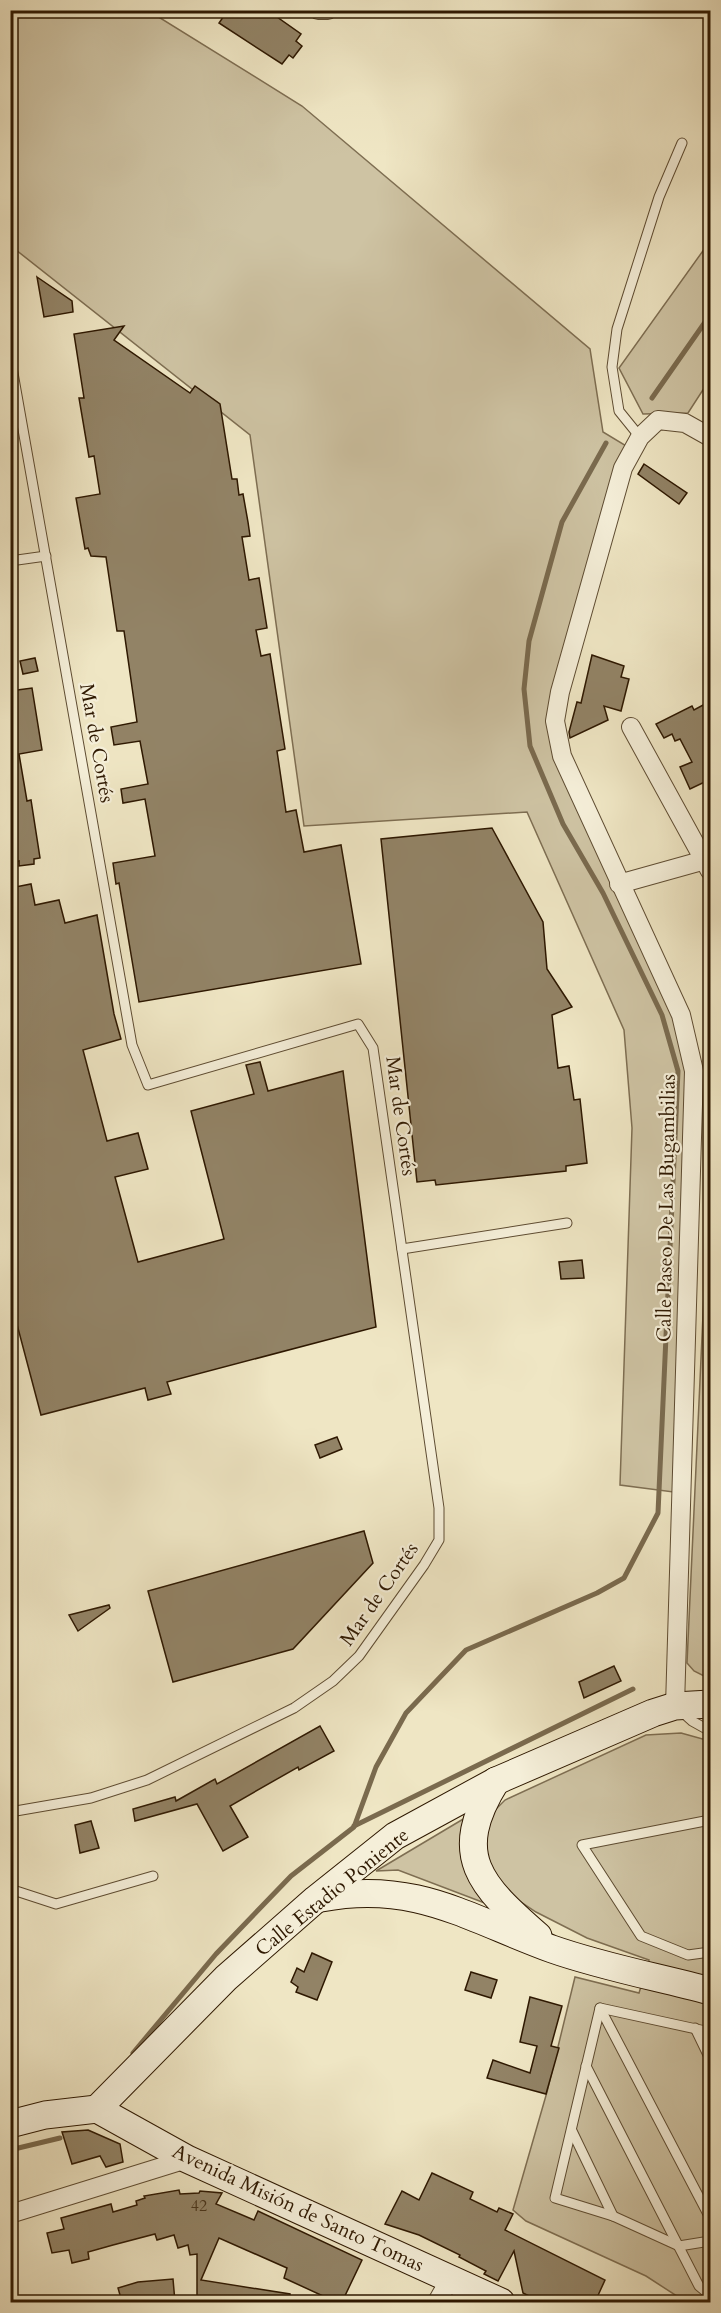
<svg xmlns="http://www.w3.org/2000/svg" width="721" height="2313" viewBox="0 0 721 2313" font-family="Cardo,serif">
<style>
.green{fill:#cec3a3;stroke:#7e6e52;stroke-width:1.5}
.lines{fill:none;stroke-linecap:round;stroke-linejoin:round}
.stream{stroke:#7a6a4e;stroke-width:5}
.building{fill:#928366;stroke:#2e1801;stroke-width:1.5}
.lane-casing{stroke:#5e4c32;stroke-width:11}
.street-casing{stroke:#5e4c32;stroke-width:20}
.secondary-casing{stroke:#2e1801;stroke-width:29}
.lane{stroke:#f5efd9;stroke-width:9}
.street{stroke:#f5efd9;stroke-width:18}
.secondary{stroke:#f5efd9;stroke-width:27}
.labels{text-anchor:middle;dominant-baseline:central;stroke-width:4.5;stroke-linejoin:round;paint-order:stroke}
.number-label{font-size:16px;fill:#47331a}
.street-label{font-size:20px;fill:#2e1801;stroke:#f5efd9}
</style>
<rect width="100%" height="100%" fill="#efe6c4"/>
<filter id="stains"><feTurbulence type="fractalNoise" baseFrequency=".00333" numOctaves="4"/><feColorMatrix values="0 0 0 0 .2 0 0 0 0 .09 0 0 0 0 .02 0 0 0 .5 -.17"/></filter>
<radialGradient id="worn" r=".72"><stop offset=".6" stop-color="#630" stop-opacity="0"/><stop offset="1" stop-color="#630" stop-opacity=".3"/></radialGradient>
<!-- green -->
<g class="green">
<polygon points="10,11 149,11 302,106 590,349 603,432 633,450 555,721 694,1071 681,1493 620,1485 632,1128 624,1030 527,812 304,826 250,435 11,246"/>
<polygon points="710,241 710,379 688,413 643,414 619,368"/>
<polygon points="710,1163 710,1679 694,1671 687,1663"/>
<polygon points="681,1733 710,1741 710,2302 686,2302 646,2276 526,2221 513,2210 547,2092 575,1977 639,1993 649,1960 587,1938 536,1912 497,1886 486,1866 482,1831 490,1815 505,1800 646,1735"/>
<polygon points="470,1815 490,1905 398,1870 376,1871"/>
</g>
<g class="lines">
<!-- stream -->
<g class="stream">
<polyline points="652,398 710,315"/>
<polyline points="354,1826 633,1689"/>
<polyline points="133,2053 216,1954 291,1876 354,1827 376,1767 406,1713 466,1650 597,1593 624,1578 658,1513 678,1071 662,1015 603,893 563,824 530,746 524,689 529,641 562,522 606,443"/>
<polyline points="10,2150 60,2138"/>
</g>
</g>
<!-- building -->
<g class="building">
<polygon points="228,10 267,10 301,34 296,41 302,46 293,58 289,55 282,64 219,23"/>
<polygon points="37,277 72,301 73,312 44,317"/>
<polygon points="124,326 114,340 190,393 195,386 220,404 232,479 237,479 239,495 243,494 248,522 250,536 242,537 249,580 259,578 267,628 256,630 261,656 270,654 285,749 277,751 286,812 296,810 304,852 341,845 361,964 139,1002 119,883 116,884 113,863 155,856 145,799 123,803 121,789 148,784 140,741 114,745 111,727 137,722 124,631 117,631 106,557 91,556 88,548 85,549 76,498 100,494 94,456 89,457 79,398 84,398 74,334"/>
<polygon points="644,464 687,493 679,504 638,474"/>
<polygon points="592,655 624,666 621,677 629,679 621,711 604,706 608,720 570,738 569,732 577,702 581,703"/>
<polygon points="35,658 38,671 23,674 20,661"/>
<polygon points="32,688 42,750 19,754 27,801 31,800 40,858 34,859 34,864 19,866 19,861 10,863 10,691"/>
<polygon points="703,705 711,721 711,779 690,789 680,767 692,762 680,739 675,741 672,734 664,738 656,724 692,706 694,710"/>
<polygon points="492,828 543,922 547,969 572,1007 552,1015 558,1068 569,1066 574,1100 580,1099 587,1163 566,1166 566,1171 436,1185 435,1180 417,1182 381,839"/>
<polygon points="31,884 35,905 59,900 65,923 97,915 114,1014 121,1039 83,1050 107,1141 138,1133 148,1169 115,1177 138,1262 224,1239 191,1111 254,1094 246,1065 260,1062 268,1091 343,1071 376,1327 167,1382 171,1394 148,1400 145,1388 41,1415 10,1298 10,888"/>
<polygon points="582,1260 584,1278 561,1279 559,1262"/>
<polygon points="337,1437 342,1449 320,1458 315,1445"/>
<polygon points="364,1531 373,1563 293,1649 173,1682 148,1591"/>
<polygon points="109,1605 110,1608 78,1631 69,1615"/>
<polygon points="614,1666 621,1681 584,1698 579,1682"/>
<polygon points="320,1726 334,1751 299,1770 298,1767 230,1806 248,1837 223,1851 197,1804 135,1821 133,1809 175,1797 176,1801 215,1779 217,1784"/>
<polygon points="91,1821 99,1848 80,1853 75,1825"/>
<polygon points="312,1953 332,1962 317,2000 296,1992 298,1987 291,1982 297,1968 304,1972"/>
<polygon points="471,1972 497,1980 491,1998 465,1990"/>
<polygon points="530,1997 562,2006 551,2046 559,2048 546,2094 487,2078 493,2060 530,2073 537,2046 520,2042"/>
<polygon points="88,2130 120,2144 123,2162 106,2167 100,2156 72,2164 62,2132"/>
<polygon points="432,2173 473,2192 470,2199 497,2212 499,2208 513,2214 505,2230 605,2280 595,2302 541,2302 523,2293 514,2251 498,2281 484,2274 486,2271 459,2257 460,2255 419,2235 385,2224 402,2191 419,2200"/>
<polygon points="179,2190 180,2194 199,2193 200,2191 222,2193 216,2204 254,2220 258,2211 362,2260 342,2302 336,2302 284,2278 287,2268 219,2238 201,2280 290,2294 290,2302 197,2302 197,2254 190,2255 188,2245 178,2248 174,2235 157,2240 155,2234 113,2245 88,2252 89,2259 72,2263 69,2250 52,2253 47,2233 64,2229 61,2218 111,2204 113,2212 137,2205 136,2201 145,2198 144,2196"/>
<polygon points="173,2279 175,2302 122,2302 118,2288 138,2282"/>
</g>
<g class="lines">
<!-- lane casing -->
<g class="lane-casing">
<g id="lane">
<polyline points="10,356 132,1045 148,1085 358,1024 373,1048 439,1508 439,1540 424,1565 359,1656 333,1681 294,1708 147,1780 91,1798 10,1812"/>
<polyline points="640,437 619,411 612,367 617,329 659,197 682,143"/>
<polyline points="10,561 46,556"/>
<polyline points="402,1249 567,1223"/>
<polyline points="681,1711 692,1721 710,1731"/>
<polyline points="710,1820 582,1845 641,1936 688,1955 710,1952"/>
<polyline points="10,1889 56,1904 153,1876"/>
<polyline points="600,2008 710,2218"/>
<polyline points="695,2028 710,2059"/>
<polyline points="710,2032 600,2008 555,2198 613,2216 679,2246 710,2241"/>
<polyline points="586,2066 699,2286 710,2295"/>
<polyline points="572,2131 613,2216"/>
</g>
</g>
<!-- street casing -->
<g class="street-casing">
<g id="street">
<polyline points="318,10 328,10"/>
<polyline points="631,727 710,871"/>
<polyline points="619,884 705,860"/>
<polyline points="675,1706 694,1071 681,1015 562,756 555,721 560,692 623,468 640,437 658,420 685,423 710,437"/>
<polyline points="10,2214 187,2159"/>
<polyline points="437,2302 450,2279"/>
</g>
</g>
<!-- secondary casing -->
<g class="secondary-casing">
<g id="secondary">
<path d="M496 1781C449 1856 481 1886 538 1936"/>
<path d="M321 1898C415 1880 467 1918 552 1949 603 1967 658 1977 710 1991"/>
<polyline points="97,2109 226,1978 316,1899 395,1836 496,1781 653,1713 675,1706 710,1704"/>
<polyline points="97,2109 187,2159 501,2302"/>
<polyline points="10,2124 45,2115 97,2109"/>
</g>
</g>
<!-- lane -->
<use href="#lane" class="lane"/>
<!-- street -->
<use href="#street" class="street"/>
<!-- secondary -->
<use href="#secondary" class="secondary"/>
</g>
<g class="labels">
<!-- number labels -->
<g class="number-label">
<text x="199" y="2206">42</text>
</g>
<!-- street labels -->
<g class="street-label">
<text transform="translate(97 743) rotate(80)">Mar de Cortés</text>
<text transform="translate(401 1116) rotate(82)">Mar de Cortés</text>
<text transform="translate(666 1208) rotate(-89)">Calle Paseo De Las Bugambilias</text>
<text transform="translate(379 1594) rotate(-55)">Mar de Cortés</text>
<text transform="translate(332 1892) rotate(-39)">Calle Estadio Poniente</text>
<text transform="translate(298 2208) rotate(25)">Avenida Misión de Santo Tomas</text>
</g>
</g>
<!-- margin -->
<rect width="721" height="2313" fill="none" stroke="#efe6c4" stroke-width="36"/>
<rect x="12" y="12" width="697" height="2289" fill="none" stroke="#2e1801" stroke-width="3"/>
<rect x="18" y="18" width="685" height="2277" fill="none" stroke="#2e1801" stroke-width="1.5"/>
<rect width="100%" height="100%" filter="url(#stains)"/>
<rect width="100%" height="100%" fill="url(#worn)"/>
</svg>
